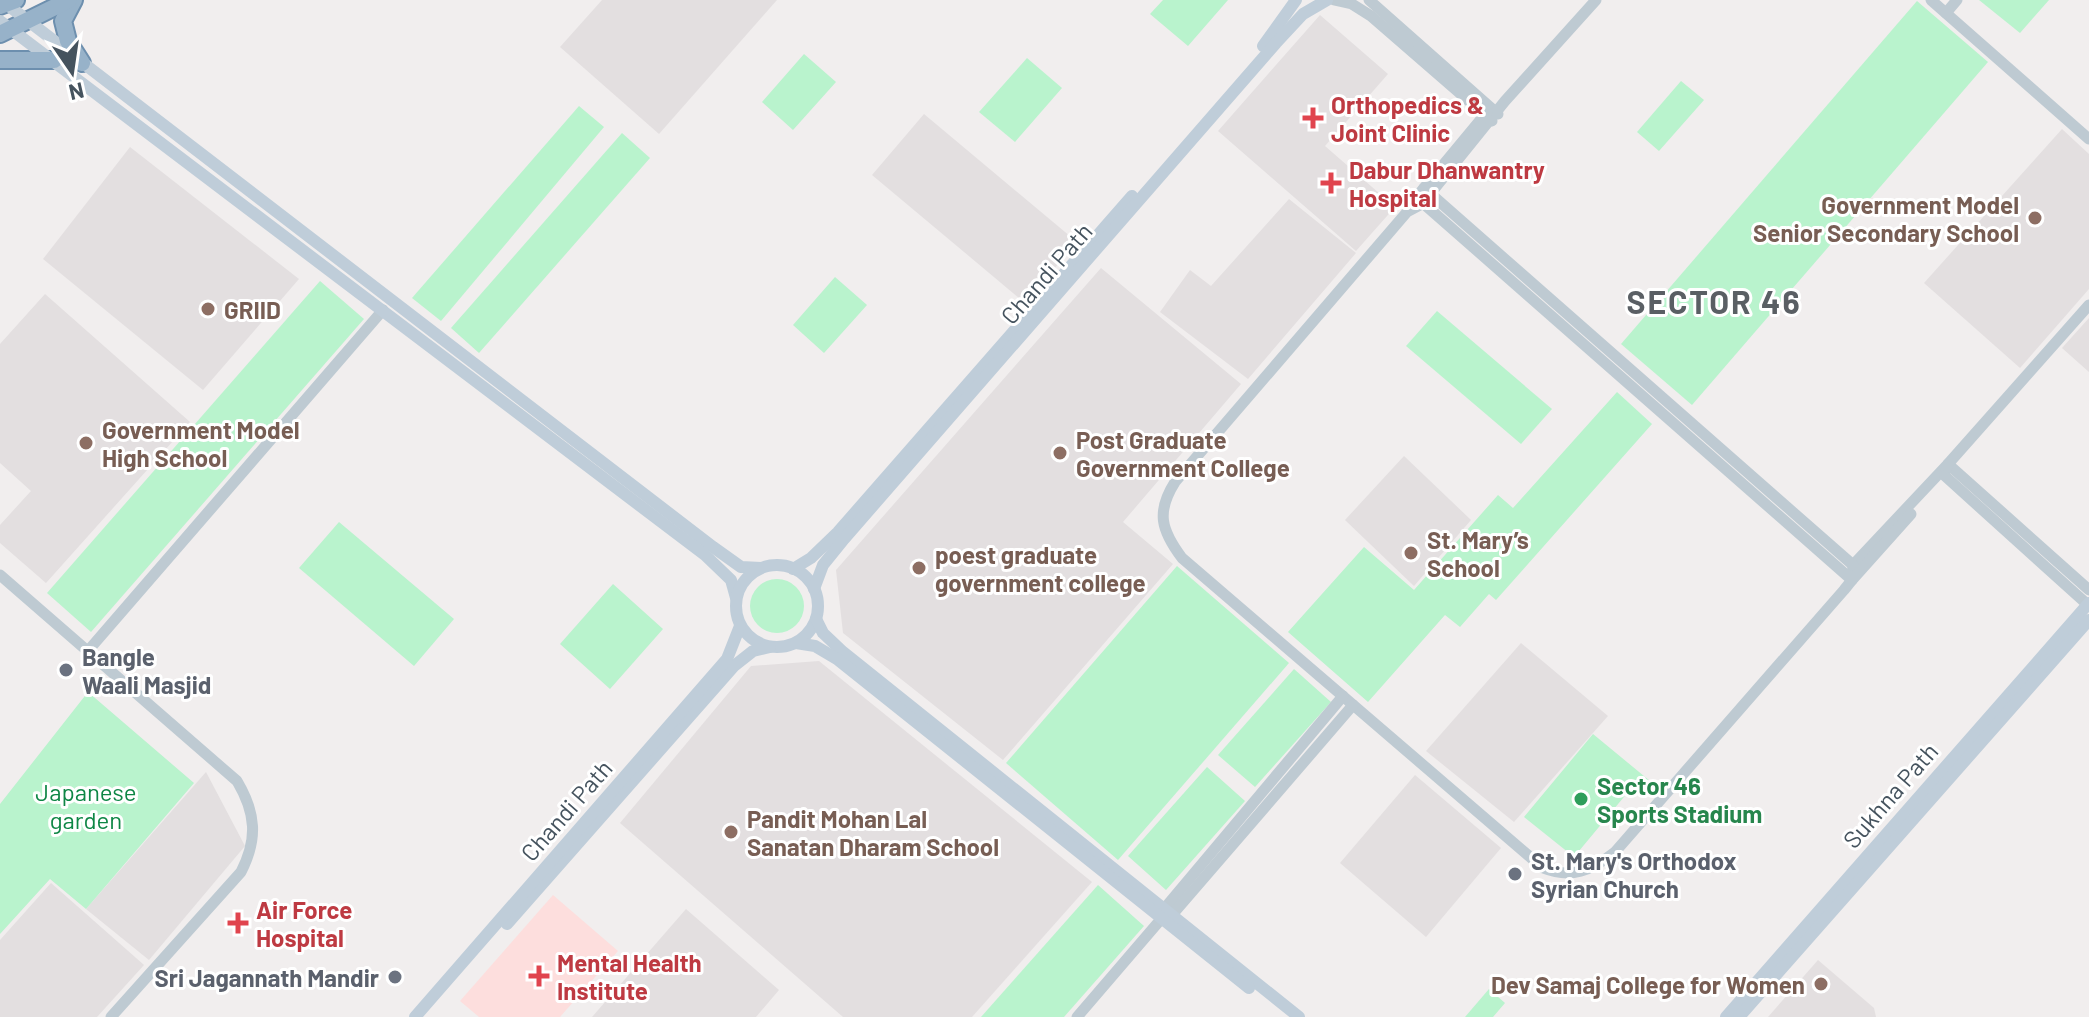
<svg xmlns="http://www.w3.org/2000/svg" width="2089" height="1017" viewBox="0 0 2089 1017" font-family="Barlow,sans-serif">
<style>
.education{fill:#e3dfe0}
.medical{fill:#fddedd}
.green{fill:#b9f3cd}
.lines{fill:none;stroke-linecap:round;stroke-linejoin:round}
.trunk-casing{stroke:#6d8fae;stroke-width:20}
.tertiary{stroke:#becad2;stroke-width:11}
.secondary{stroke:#bfcdd9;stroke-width:12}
.trunk{stroke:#97b2c9;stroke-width:16}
.health-dot{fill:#e0444e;stroke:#fff;stroke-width:3}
.education-dot{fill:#8d6e63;stroke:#fff;stroke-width:3}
.worship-dot{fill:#6b7280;stroke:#fff;stroke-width:3}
.leisure-dot{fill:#2e9e5b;stroke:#fff;stroke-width:3}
.labels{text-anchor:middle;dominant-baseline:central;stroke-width:6;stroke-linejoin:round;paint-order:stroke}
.health-label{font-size:24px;font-weight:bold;fill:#be3a42;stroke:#fff;text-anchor:start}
.education-label{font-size:24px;font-weight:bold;fill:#785e54;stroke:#fff;text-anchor:start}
.street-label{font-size:24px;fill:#45535e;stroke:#fff}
.worship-label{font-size:24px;font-weight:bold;fill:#5b616d;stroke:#fff;text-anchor:start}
.leisure-label{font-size:24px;font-weight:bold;fill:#27864d;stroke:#fff;text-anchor:start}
.park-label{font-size:24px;fill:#0e8645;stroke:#fff}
.district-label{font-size:32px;font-weight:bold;letter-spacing:2px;fill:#5a5f64;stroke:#fff}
</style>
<rect width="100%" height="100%" fill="#f1eeee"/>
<!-- education -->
<g class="education">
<polygon points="602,0 777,0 659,134 560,47"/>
<polygon points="1320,15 1388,74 1325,146 1395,207 1356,251 1218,131"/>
<polygon points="924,114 1077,242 1025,303 872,175"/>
<polygon points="2062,129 2089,154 2089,289 2020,368 1924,283"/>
<polygon points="130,147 299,279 203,390 43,259"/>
<polygon points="1289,199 1356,253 1248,379 1160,312 1190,270 1211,286"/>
<polygon points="1101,268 1241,384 1123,522 1173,564 1003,760 843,633 836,570"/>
<polygon points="45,294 190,422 46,583 0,543 0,525 31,491 0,463 0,344"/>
<polygon points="2089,318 2089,372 2062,348"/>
<polygon points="1404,456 1471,520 1414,586 1345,520"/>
<polygon points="1521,643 1608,716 1514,822 1426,751"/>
<polygon points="819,661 1092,882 972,1017 843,1017 620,823 751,666"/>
<polygon points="206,772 245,846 149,960 86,909"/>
<polygon points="1415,775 1501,848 1426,937 1340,863"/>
<polygon points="51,883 144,965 97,1017 0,1017 0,940"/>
<polygon points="686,909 779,990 756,1017 592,1017"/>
<polygon points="1818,960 1874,1008 1876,1017 1768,1017"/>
</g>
<!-- medical -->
<polygon class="medical" points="553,895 618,951 560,1017 479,1017 460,1001"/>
<!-- green -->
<g class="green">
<polygon points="1163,0 1228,0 1188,46 1150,14"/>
<polygon points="1979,0 2049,0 2020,33"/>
<polygon points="1917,1 1988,62 1692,405 1621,344"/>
<polygon points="804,54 836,82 793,130 762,102"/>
<polygon points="1027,58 1062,88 1015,142 979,112"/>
<polygon points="1681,81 1704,100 1659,151 1637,132"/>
<polygon points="579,106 604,127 441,321 412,298"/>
<polygon points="622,133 650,158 479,353 451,328"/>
<polygon points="835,277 867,305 824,353 793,325"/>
<polygon points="320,281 364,319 91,632 47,593"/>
<polygon points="1437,311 1552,409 1521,444 1406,346"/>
<polygon points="1617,392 1652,424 1496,600 1489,594 1460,627 1445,615 1368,702 1288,632 1364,547 1414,590 1498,495 1513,508"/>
<polygon points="339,522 454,619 414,666 299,568"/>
<polygon points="1177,566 1289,663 1118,860 1006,763"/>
<circle cx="777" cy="606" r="27"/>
<polygon points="613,584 663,629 610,689 560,644"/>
<polygon points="1294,669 1331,702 1255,787 1218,755"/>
<polygon points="88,692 194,783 86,909 50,879 0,934 0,804"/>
<polygon points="1593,734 1650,781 1638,780 1574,857 1524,817"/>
<polygon points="1207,767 1245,801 1166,890 1128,856"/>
<polygon points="1098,885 1144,926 1064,1017 981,1017"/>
<polygon points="1489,989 1505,1003 1493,1017 1465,1017"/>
</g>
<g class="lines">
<!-- trunk casing -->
<g class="trunk-casing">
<g id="trunk">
<polyline points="74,0 63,21 68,41 82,63"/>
<polyline points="0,6 16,0"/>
<polyline points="0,34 69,0"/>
<polyline points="0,60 54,60"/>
</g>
</g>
<!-- tertiary -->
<g class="tertiary">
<polyline points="1334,0 1352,4 1371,16 1492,121"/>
<polyline points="1369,0 1498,114"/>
<path d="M1596 0 1505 101 1422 204 1407 212 1175 482C1156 512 1161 530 1182 558L1543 868C1571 879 1591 871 1615 852L1844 590 1852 580 1853 565 1948 464 2089 590"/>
<polyline points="1931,0 2089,139"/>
<polyline points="1946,13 1957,0"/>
<polyline points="1424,188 1853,565"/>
<polyline points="1419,194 1487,112"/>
<polyline points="1416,197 1852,580 1911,514"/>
<polyline points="1946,470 1948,464 2089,305"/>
<polyline points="1945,476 2089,606"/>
<path d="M0 575 237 781C256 813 258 839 241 872L111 1017"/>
<polyline points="87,652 383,310"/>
<polyline points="1164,909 1343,696"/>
<polyline points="1172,915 1353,705"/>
<polyline points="1077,1017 1162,918"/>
</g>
<!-- secondary -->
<g class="secondary">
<polyline points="1,0 713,547 741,567 761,568"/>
<polyline points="0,21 705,555 731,580 736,598"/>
<polyline points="1263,46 1296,0"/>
<circle cx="777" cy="606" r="41"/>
<polyline points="793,569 811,558 838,532 1132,196"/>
<polyline points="814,589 823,565 844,539 1276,43 1303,14 1327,0"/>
<polyline points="816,619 823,633 843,652 1299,1017"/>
<polyline points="796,643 815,646 837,659 1249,988"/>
<polyline points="507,924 734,666 753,651 770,647"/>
<polyline points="415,1017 727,659 740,626"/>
<polyline points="1726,1017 2089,603"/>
<polyline points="1739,1017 2089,620"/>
</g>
<!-- trunk -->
<use href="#trunk" class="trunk"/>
</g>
<!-- markers -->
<g class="health-dot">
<path d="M1309 106h8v8h8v8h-8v8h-8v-8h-8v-8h8z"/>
<path d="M1327 171h8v8h8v8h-8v8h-8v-8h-8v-8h8z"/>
<path d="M234 911h8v8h8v8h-8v8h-8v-8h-8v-8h8z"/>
<path d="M535 964h8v8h8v8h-8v8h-8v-8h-8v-8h8z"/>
</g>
<g class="education-dot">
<circle cx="2035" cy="218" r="8"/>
<circle cx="208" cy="309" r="8"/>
<circle cx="86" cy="443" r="8"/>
<circle cx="1060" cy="453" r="8"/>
<circle cx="1411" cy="553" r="8"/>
<circle cx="919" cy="568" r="8"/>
<circle cx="731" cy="832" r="8"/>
<circle cx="1821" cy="984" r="8"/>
</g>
<g class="worship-dot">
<circle cx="66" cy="670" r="8"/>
<circle cx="1515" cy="874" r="8"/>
<circle cx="395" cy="977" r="8"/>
</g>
<circle class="leisure-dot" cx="1581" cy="799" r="8"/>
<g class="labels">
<!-- health labels -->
<g class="health-label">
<text x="1331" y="104">Orthopedics &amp;<tspan x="1331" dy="28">Joint Clinic</tspan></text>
<text x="1349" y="169">Dabur Dhanwantry<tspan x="1349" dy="28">Hospital</tspan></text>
<text x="256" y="909">Air Force<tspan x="256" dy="28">Hospital</tspan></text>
<text x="557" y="962">Mental Health<tspan x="557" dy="28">Institute</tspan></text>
</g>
<!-- education labels -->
<g class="education-label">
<text x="2019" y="204" text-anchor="end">Government Model<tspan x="2019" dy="28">Senior Secondary School</tspan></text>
<text x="224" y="309">GRIID</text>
<text x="102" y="429">Government Model<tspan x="102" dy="28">High School</tspan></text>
<text x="1076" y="439">Post Graduate<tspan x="1076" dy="28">Government College</tspan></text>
<text x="1427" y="539">St. Mary’s<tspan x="1427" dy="28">School</tspan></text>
<text x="935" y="554">poest graduate<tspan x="935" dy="28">government college</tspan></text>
<text x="747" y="818">Pandit Mohan Lal<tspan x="747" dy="28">Sanatan Dharam School</tspan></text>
<text x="1805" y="984" text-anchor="end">Dev Samaj College for Women</text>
</g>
<!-- street labels -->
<g class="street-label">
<text transform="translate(1046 273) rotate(-49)">Chandi Path</text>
<text transform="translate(1890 795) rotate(-49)">Sukhna Path</text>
<text transform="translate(566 810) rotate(-49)">Chandi Path</text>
</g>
<!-- worship labels -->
<g class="worship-label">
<text x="82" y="656">Bangle<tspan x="82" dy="28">Waali Masjid</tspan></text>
<text x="1531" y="860">St. Mary's Orthodox<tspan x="1531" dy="28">Syrian Church</tspan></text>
<text x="379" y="977" text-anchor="end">Sri Jagannath Mandir</text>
</g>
<!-- leisure labels -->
<g class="leisure-label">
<text x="1597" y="785">Sector 46<tspan x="1597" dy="28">Sports Stadium</tspan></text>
</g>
<!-- park labels -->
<g class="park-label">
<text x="86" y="791">Japanese<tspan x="86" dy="28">garden</tspan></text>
</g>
<!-- district labels -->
<g class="district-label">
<text x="1714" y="301">SECTOR 46</text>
</g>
</g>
<!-- north arrow -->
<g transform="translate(72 72) rotate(167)" stroke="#ffffff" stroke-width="6" paint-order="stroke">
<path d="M0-6L14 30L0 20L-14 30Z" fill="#45535e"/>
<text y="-12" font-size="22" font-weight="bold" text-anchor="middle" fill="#45535e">N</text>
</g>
</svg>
